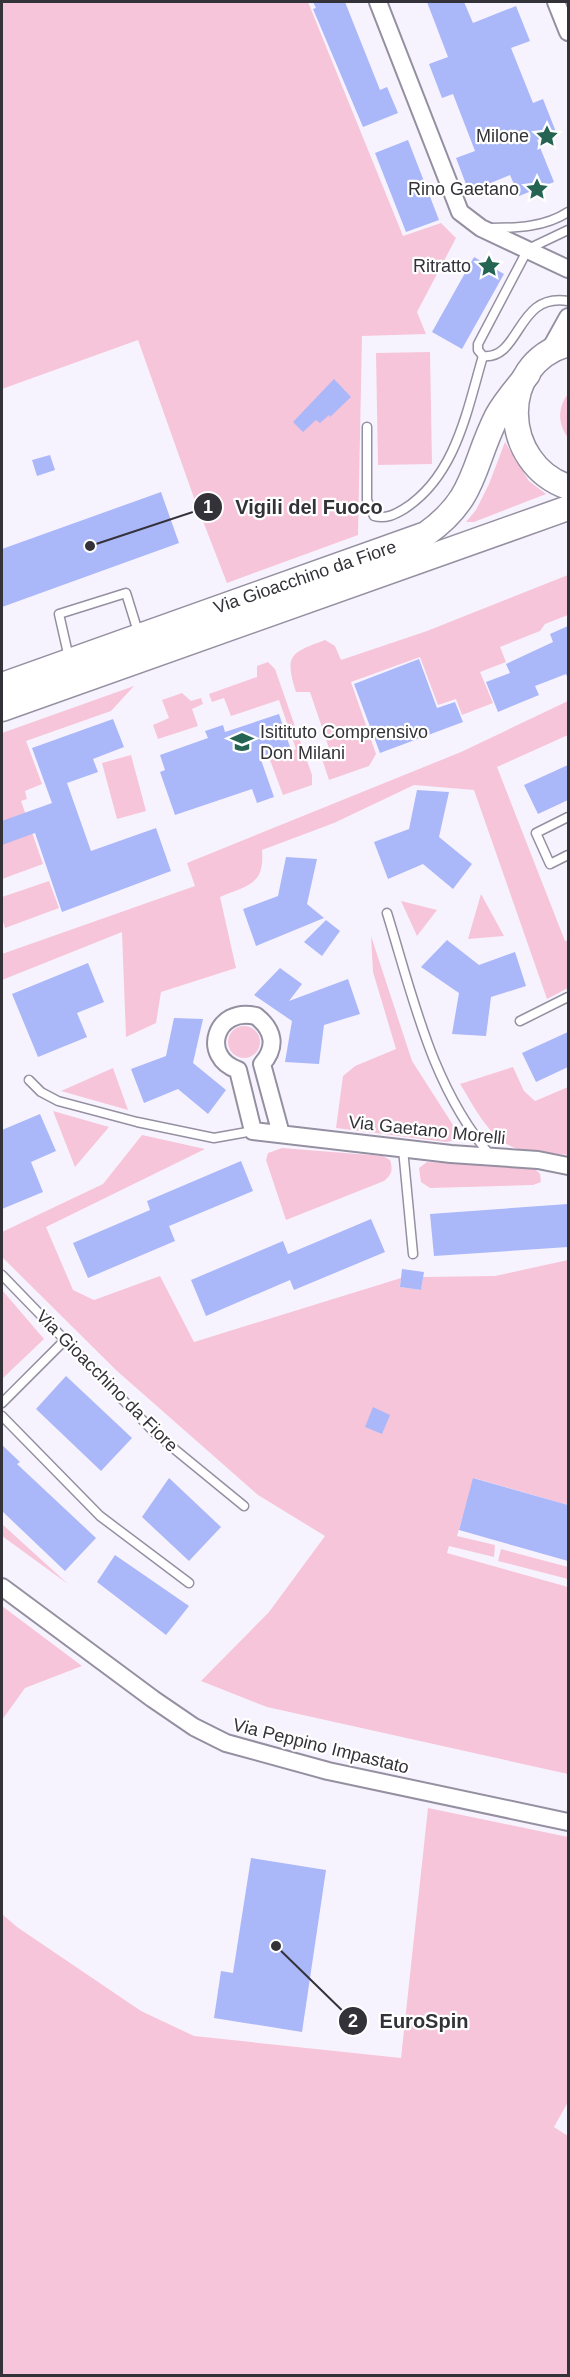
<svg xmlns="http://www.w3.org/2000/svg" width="570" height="2377" viewBox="0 0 570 2377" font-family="Arial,sans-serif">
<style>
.green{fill:#f7c5d9}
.building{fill:#aab7f9}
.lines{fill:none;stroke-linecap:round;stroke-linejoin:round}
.lane-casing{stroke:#9590a1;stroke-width:11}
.street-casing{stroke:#9590a1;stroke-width:20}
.secondary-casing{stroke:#9590a1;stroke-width:27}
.lane{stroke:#fff;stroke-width:8}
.street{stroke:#fff;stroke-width:16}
.secondary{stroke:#fff;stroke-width:24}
.labels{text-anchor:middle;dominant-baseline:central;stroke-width:4.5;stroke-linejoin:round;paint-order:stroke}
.poi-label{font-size:18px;fill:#343239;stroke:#fff;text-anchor:end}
.street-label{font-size:18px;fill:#343239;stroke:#fff}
.leader{fill:none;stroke:#343239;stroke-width:2}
.callout-dot{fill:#343239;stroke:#fff;stroke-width:2}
.mark-label{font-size:18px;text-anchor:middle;font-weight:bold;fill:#fff}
.callout-label{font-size:20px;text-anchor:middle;font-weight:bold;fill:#343239;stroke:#fff;stroke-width:4.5;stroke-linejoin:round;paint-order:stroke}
</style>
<rect width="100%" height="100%" fill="#f7f3fe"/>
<!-- green -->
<g class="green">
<polygon points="2,2 308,2 403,236 441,223 456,238 417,312 426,334 362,336 358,535 227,583 194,498 138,340 2,389"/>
<polygon points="430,352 432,464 378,465 376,353"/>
<path d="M568 394V438C558 424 557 408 568 394Z"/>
<polygon points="505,442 529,481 546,494 474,522 466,522 476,510 489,484"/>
<path d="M568 575V615L545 624 540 631 500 647 506 662 480 672 493 703 462 715 456 699 438 705 420 657 351 682 376 754 369 766 329 780 322 759 330 751 310 692H296C284 654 291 653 325 640L335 646 341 660 427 631Z"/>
<polygon points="268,662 275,669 312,775 312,785 283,795 270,760 296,749 279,700 231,716 224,698 212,702 209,694 257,677 257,666"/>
<polygon points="134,686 111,711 26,741 42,784 25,791 27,799 21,801 43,864 2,879 2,733"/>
<polygon points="182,693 191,701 201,698 203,704 192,709 198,726 158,739 153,725 169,718 162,700"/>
<path d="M568 701V735L497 767 565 941 568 940V988L547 999 474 790 414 785 334 823 262 850C265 885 247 886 220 897L236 968 161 992 156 1023 126 1037 122 932 2 980V954L195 886 187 863 461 752Z"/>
<polygon points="131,755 146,811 117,819 102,763"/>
<polygon points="49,881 59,908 5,928 2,918 2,897"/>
<polygon points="481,894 504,936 468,939"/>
<polygon points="401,901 437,910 417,936"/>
<polygon points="371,936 412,1061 462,1139 446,1142 336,1128 343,1076 355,1066 396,1049 373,972"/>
<circle cx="244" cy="1042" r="16"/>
<path d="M513 1067 524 1091 535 1101 568 1087V1155C552 1153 534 1153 518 1149 490 1141 474 1106 460 1084Z"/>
<polygon points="113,1068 128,1110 61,1091"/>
<polygon points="53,1111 109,1127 75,1167"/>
<polygon points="142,1135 205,1149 46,1227 73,1290 94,1300 160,1276 194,1342 401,1278 400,1287 421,1290 423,1277 495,1276 568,1260 568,1505 474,1478 457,1536 495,1545 494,1557 449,1546 447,1553 568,1587 568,1774 267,1707 201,1681 269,1612 325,1536 258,1495 117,1371 2,1257 2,1232 103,1184"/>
<path d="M282 1148 383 1156 390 1160C393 1170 392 1174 384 1181L286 1220 266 1160 268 1153Z"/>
<polygon points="427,1162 534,1168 540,1174 541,1182 533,1185 430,1188 421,1182 419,1168"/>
<polygon points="2,1290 44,1339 2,1379"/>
<polygon points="2,1524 68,1584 2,1536"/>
<polygon points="501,1549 568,1567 568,1579 498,1561"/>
<polygon points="2,1606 82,1666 25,1688 2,1720"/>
<polygon points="428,1808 568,1837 568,2102 554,2127 568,2136 568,2375 2,2375 2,1914 17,1927 141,2011 194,2036 401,2058"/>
</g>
<!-- building -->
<g class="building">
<polygon points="313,2 345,2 380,90 387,87 398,113 363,127 313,9 316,8"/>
<polygon points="427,2 464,2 473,23 516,6 530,41 511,48 533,103 543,99 556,132 537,140 554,182 519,196 510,175 469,192 456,158 475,151 453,94 442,98 429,64 448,57"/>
<polygon points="408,140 439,220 406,232 375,153"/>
<polygon points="474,257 504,274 462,349 432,332"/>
<polygon points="334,379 351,397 330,417 329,415 320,423 316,420 303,432 293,422"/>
<polygon points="50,455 55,470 37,476 32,460"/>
<polygon points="161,492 179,543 2,607 2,549"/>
<polygon points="568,626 568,679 566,674 535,686 539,695 498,712 486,682 510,673 506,664 553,642 550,634"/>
<polygon points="419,659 437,708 455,702 463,722 380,753 354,684"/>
<polygon points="279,714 290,747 260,757 274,797 257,803 252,789 175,815 160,772 165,770 160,755 208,738 205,731 223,725 225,732"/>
<polygon points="113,719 124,747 93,759 98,772 67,783 91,851 156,828 171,871 62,912 35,833 2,845 2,821 52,803 32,748"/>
<polygon points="568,765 568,800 538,814 524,785"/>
<polygon points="417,790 449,792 439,837 472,864 453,889 423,864 388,879 374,842 409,829"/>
<polygon points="286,857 317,859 307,904 324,918 256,946 243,909 278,896"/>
<polygon points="326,920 340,931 322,956 304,942"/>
<polygon points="447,940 479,965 515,952 526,986 491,997 486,1036 452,1034 459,993 421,967"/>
<polygon points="88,963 104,1002 77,1013 87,1037 38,1057 12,994"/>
<polygon points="280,968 302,984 289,1001 348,979 360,1014 324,1025 319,1064 285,1062 292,1021 254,995"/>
<polygon points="174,1018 203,1019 193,1063 226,1090 208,1114 178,1089 144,1103 131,1069 166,1056"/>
<polygon points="568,1032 568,1067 536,1082 522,1053"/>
<polygon points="40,1114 56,1151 31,1162 43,1192 2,1209 2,1130"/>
<polygon points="241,1161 253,1191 169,1226 175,1241 88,1278 73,1243 150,1210 147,1201"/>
<polygon points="568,1204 568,1247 434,1256 430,1214"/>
<polygon points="371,1219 385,1252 294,1290 290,1280 206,1316 191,1280 283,1241 288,1254"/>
<polygon points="402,1269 424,1272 421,1290 400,1287"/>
<polygon points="66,1376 132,1438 101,1471 36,1409"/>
<polygon points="373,1407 390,1415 382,1434 365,1427"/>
<polygon points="2,1445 20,1462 17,1464 96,1538 65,1571 2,1511"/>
<polygon points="169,1478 221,1527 189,1561 142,1517"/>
<polygon points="473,1478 568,1505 568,1561 459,1530"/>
<polygon points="115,1555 189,1606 166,1635 97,1582"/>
<polygon points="251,1858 326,1870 302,2032 214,2018 221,1971 233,1973"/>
</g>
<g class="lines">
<!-- lane casing -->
<g class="lane-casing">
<g id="lane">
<path d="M490 228C517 228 545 227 568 212"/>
<path d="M568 230 528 249 478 344V350L483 356C521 360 516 292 568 301"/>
<path d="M367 427V500L374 516C386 519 394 515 404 509 456 476 467 410 483 356"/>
<polyline points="69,658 59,614 126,593 139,635"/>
<polyline points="568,817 536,833 550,864 568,855"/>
<path d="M387 913C413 997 432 1088 491 1156"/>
<polyline points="520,1021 568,997"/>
<polyline points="29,1080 41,1092 58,1101 137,1122 214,1138 253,1131"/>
<polyline points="403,1149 413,1254"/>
<polyline points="2,1275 156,1434 244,1506"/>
<polyline points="2,1403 64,1341"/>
<polyline points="2,1416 100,1516 189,1583"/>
</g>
</g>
<!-- street casing -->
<g class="street-casing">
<g id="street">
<polyline points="378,2 460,212 481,228 568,269"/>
<polyline points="556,2 568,32"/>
<polyline points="548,353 568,317"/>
<path d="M281 1134 262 1064C277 1047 274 1030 256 1016 215 1006 200 1057 238 1070L253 1131 451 1154 538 1160 568 1166"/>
<polyline points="2,1587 153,1699 194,1727 226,1743 328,1771 568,1822"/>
</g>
</g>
<!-- secondary casing -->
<g class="secondary-casing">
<g id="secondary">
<path d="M568 344C496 364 501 464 568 487"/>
<path d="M2 685 426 534C477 498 472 465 497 416 505 401 518 387 528 374"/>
<polyline points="2,709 568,508"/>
</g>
</g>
<!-- lane -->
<use href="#lane" class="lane"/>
<!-- street -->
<use href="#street" class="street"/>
<!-- secondary -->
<use href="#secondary" class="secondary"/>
</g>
<!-- icons -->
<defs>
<g id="sight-bare" transform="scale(1.8)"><path d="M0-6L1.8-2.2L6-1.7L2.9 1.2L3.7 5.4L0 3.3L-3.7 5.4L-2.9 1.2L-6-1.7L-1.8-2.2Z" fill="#256452" stroke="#fff" stroke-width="2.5" paint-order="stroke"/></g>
<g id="school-bare" transform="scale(1.8)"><path d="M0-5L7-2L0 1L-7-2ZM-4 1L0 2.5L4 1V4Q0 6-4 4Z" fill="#256452" stroke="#fff" stroke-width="2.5" paint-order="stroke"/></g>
</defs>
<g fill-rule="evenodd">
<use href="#sight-bare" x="547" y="136"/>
<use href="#sight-bare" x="537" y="189"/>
<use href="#sight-bare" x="489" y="266"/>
<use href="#school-bare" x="242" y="742"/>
</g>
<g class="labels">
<!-- poi labels -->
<g class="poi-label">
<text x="529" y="136">Milone</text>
<text x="519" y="189">Rino Gaetano</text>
<text x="471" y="266">Ritratto</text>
<text x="260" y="732" text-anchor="start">Isitituto Comprensivo<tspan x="260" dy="21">Don Milani</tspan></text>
</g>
<!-- street labels -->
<g class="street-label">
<text transform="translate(305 577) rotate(-19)">Via Gioacchino da Fiore</text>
<text transform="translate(427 1130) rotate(6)">Via Gaetano Morelli</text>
<text transform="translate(107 1381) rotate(45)">Via Gioacchino da Fiore</text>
<text transform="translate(321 1746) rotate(14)">Via Peppino Impastato</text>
</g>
</g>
<!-- callouts -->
<path class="leader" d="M90 546L208 507M276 1946L353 2021"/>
<g class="callout-dot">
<circle cx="90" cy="546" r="6"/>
<circle cx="276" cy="1946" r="6"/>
<circle cx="208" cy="507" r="15"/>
<circle cx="353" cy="2021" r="15"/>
</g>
<g class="mark-label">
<text x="208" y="513">1</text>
<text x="353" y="2027">2</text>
</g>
<g class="callout-label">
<text x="309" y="514">Vigili del Fuoco</text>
<text x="424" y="2028">EuroSpin</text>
</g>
<!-- border -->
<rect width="570" height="2377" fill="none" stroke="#343239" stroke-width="6"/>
</svg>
